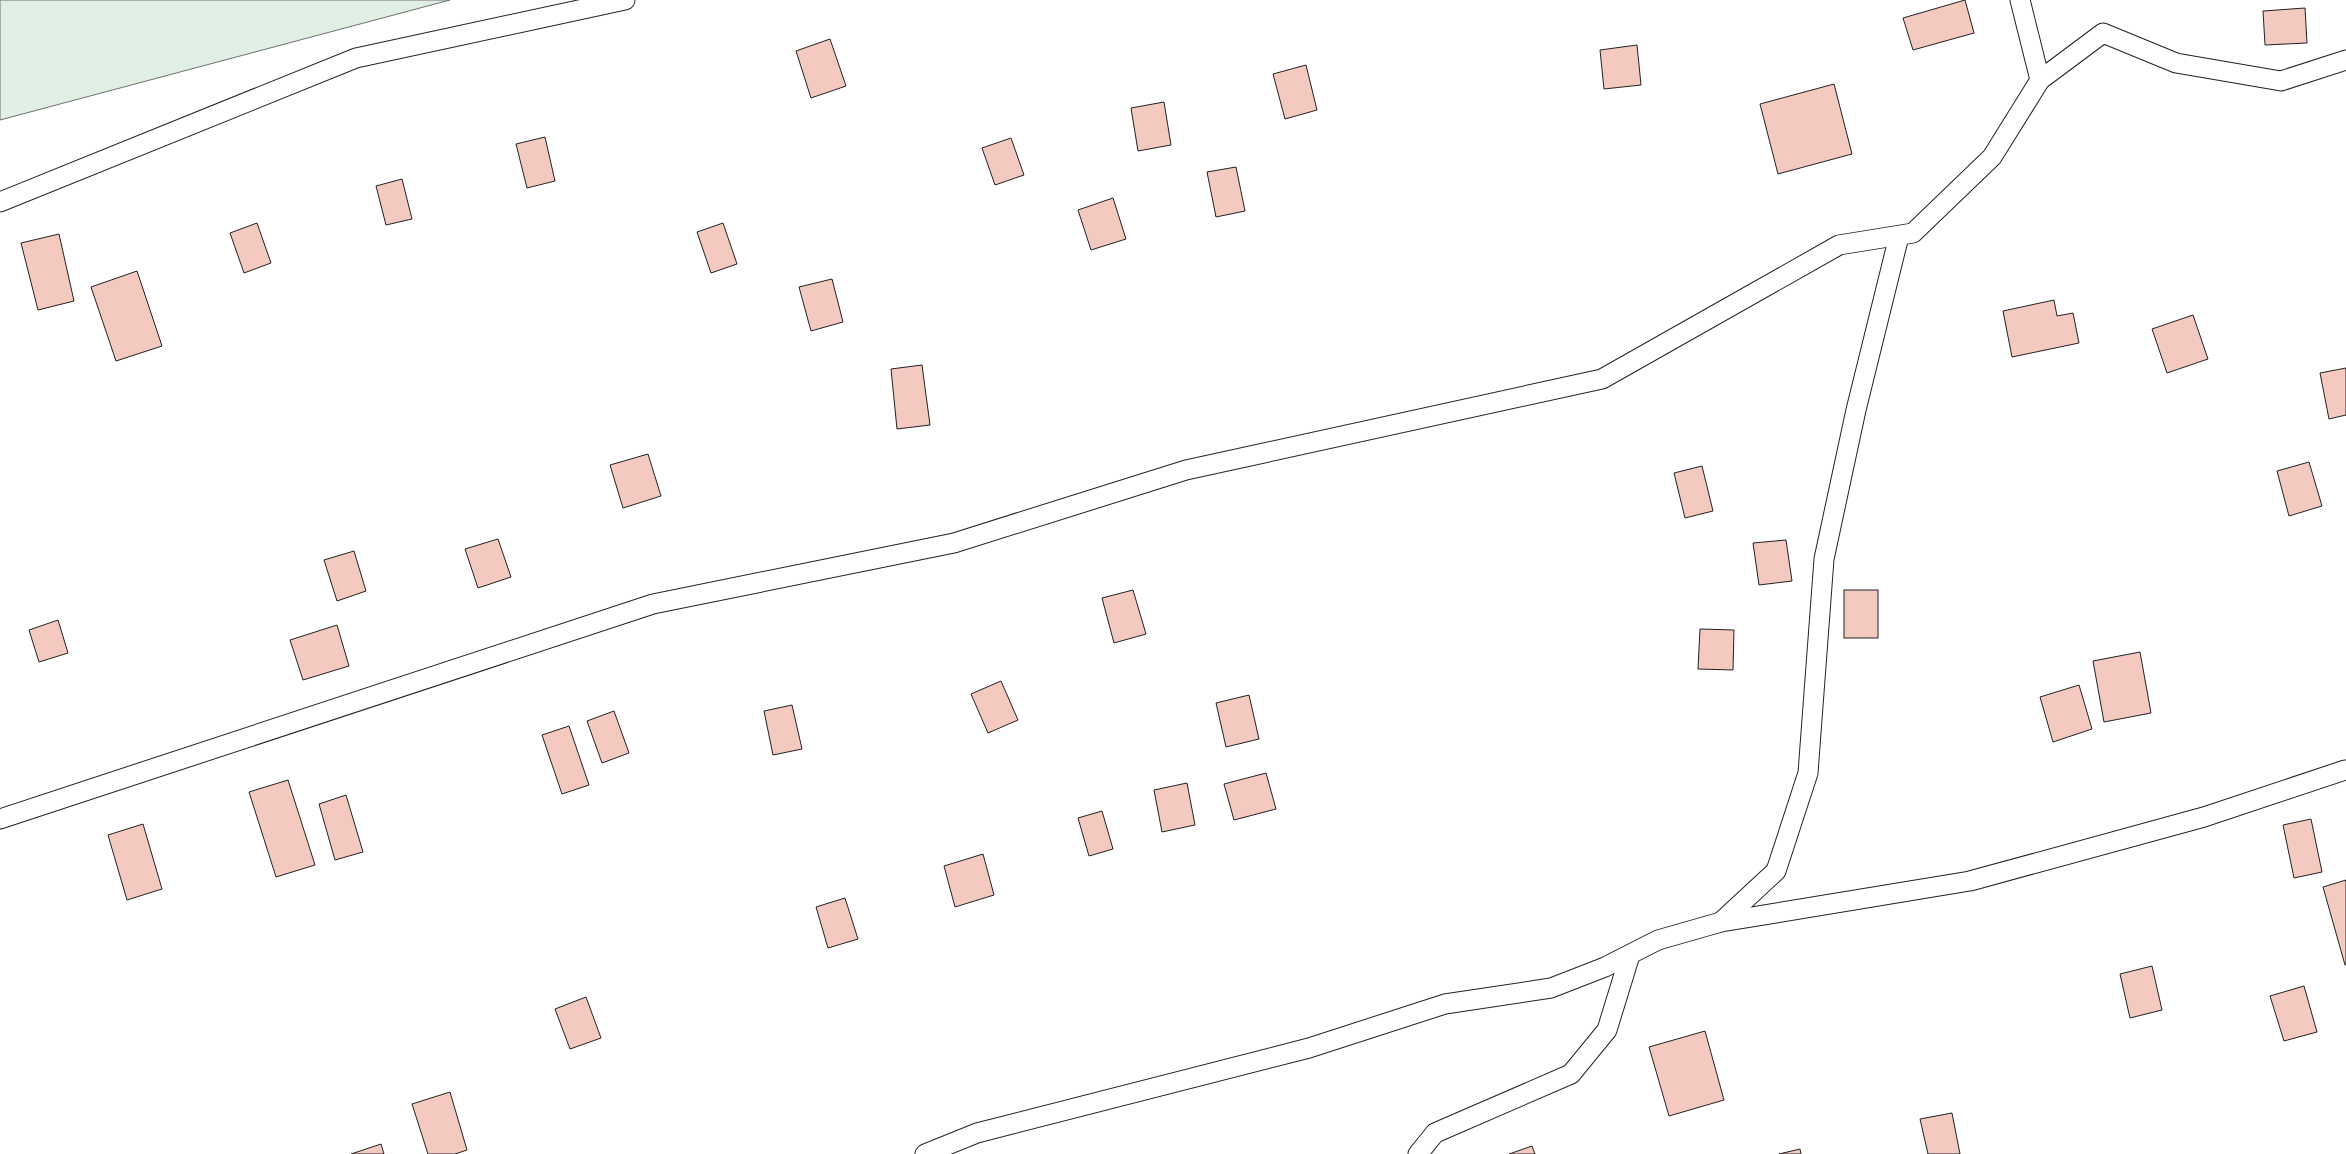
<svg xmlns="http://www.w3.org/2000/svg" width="2346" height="1154" viewBox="0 0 2346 1154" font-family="'Roboto Condensed',sans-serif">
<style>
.green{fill:#e0efe3;stroke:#6f6f6f}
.building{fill:#f3c9c0;stroke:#222}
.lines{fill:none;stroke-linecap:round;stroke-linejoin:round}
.service-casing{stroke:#222;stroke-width:21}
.service{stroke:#fff;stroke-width:19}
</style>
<rect width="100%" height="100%" fill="#fff"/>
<!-- green -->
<polygon class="green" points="0,0 450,0 0,120"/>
<!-- building -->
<g class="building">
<polygon points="1965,0 1974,33 1913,50 1903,18"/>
<polygon points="2305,8 2307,43 2265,45 2263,11"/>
<polygon points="830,39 846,86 811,98 796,51"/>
<polygon points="1637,45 1641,85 1604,89 1600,50"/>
<polygon points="1306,65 1317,110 1285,119 1273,74"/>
<polygon points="1834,84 1852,154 1778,174 1760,104"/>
<polygon points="1164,102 1171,145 1138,151 1131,108"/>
<polygon points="545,137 555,181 527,188 516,144"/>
<polygon points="1011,138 1024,175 995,185 982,148"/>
<polygon points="1236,167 1245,211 1216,217 1207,172"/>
<polygon points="402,179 412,219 386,225 376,186"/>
<polygon points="1113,198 1126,239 1091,250 1078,210"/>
<polygon points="257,223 271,263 244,273 230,233"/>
<polygon points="723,223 737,264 711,273 697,232"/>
<polygon points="59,234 74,301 38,310 21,243"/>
<polygon points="137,271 162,346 116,361 91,287"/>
<polygon points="832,279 843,322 811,331 799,287"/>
<polygon points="2054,300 2057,316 2073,313 2079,343 2012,357 2003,311"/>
<polygon points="2193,315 2208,359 2167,373 2152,329"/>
<polygon points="922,365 930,425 897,429 891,369"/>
<polygon points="2346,368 2346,415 2329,419 2320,373"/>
<polygon points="648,454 661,496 623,508 610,465"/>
<polygon points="2309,462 2322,506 2289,516 2277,471"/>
<polygon points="1702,466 1713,511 1685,518 1674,473"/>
<polygon points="498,539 511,577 478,588 465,549"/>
<polygon points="1786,540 1792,581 1759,585 1753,543"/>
<polygon points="354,551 366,591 337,601 324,560"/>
<polygon points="1133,590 1146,634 1114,643 1102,598"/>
<rect x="1844" y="590" width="34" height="48"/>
<polygon points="58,620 68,653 39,662 29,630"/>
<polygon points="337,625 349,666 303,680 290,640"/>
<polygon points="1700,629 1734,630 1733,670 1698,669"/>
<polygon points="2140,652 2151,713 2104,722 2093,661"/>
<polygon points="1001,681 1018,720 988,733 971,694"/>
<polygon points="2079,685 2092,729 2053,742 2040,697"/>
<polygon points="1249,695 1259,739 1226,747 1216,703"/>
<polygon points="792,705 802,749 773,755 764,711"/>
<polygon points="614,711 629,753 602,763 587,721"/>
<polygon points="569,726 589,785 562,794 542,735"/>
<polygon points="1266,773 1276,809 1234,820 1224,784"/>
<polygon points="288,780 315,865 276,877 249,792"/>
<polygon points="1187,783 1195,825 1162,832 1154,790"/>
<polygon points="346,795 363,852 335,860 319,804"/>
<polygon points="1102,811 1113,849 1089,856 1078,818"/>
<polygon points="2311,819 2322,872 2294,878 2283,825"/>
<polygon points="143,824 162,889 127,900 108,835"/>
<polygon points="983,854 994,895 955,907 944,866"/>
<polygon points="2346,880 2346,965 2345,965 2323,887"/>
<polygon points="845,898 858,939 828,948 816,907"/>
<polygon points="2152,966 2162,1010 2130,1018 2120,974"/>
<polygon points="2304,986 2317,1032 2284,1041 2270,996"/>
<polygon points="586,997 601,1038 570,1049 555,1009"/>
<polygon points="1705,1031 1724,1100 1669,1116 1649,1047"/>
<polygon points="450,1092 467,1150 455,1154 428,1154 412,1104"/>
<polygon points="1952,1113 1960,1154 1928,1154 1920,1119"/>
<polygon points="381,1144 384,1154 351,1154"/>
<polygon points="1532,1146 1535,1154 1509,1154"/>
<polygon points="1800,1149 1801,1154 1779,1154"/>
</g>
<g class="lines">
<!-- service casing -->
<g class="service-casing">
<g id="service">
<polyline points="2020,0 2040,80"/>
<polyline points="0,202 356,58 625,0"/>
<polyline points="0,819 653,604 954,543 1186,470 1602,379 1839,245 1913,233 1992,157 2040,80 2103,33 2176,63 2281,81 2346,60"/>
<polyline points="1721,922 1776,871 1808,773 1824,559 1856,410 1899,236"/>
<polyline points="925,1154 977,1133 1309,1048 1445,1004 1551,988 1605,967 1658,940 1721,922 1970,881 2204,817 2345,770"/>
<polyline points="1418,1154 1435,1133 1571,1074 1607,1030 1630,955"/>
</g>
</g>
<!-- service -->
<use href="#service" class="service"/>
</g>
</svg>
